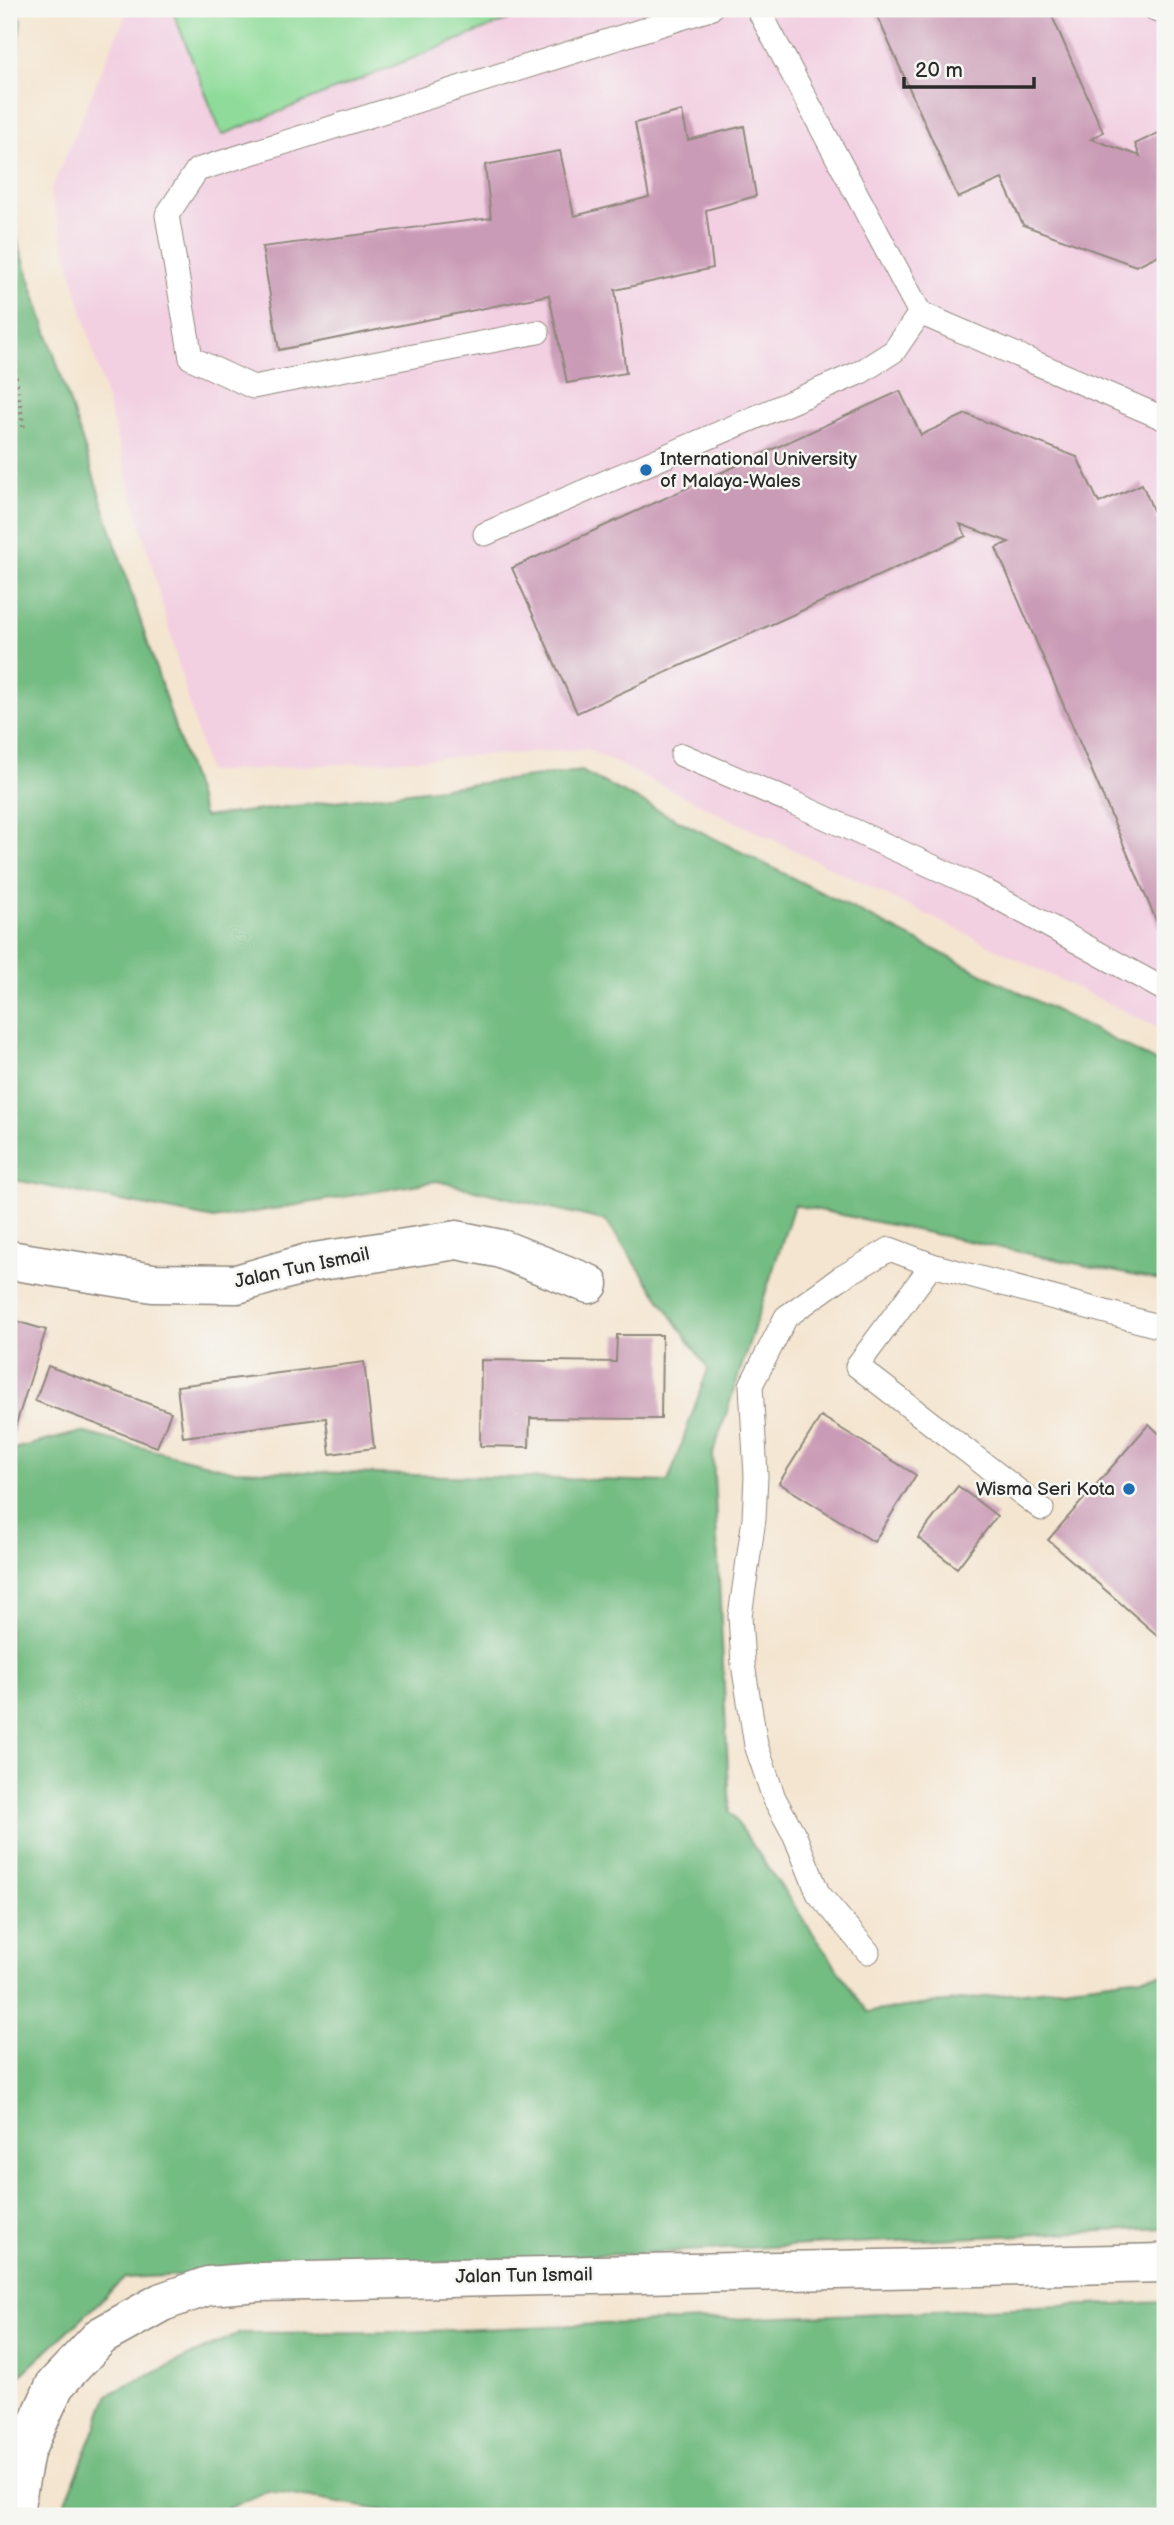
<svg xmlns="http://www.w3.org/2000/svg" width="1174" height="2525" viewBox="0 0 1174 2525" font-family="'Balsamiq Sans',sans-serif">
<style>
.built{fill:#f2cfe1}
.green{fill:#8fdc9a;stroke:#5d8462;stroke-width:2}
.forest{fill:#73bc82;stroke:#4f7456;stroke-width:2}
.building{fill:#ca9bb6}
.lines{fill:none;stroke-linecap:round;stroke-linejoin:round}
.service-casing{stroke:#90887e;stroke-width:25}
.minor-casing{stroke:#90887e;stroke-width:41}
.tertiary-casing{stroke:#90887e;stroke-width:41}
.path{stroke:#90887e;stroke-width:4.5;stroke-dasharray:2 5;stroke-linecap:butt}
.service{stroke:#fff;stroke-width:23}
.minor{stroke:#fff;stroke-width:38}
.tertiary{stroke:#fff;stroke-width:38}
.poi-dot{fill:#1f6fb2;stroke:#f6f6f2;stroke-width:2.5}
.labels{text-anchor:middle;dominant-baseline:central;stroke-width:5;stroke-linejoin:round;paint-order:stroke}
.poi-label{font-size:19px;fill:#2b2b2b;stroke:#f6f6f2;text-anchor:start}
.street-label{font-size:19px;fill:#2b2b2b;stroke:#f6f6f2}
</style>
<rect width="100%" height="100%" fill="#f6f6f2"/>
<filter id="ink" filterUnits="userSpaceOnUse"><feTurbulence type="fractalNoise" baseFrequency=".0143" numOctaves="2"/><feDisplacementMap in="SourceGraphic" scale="14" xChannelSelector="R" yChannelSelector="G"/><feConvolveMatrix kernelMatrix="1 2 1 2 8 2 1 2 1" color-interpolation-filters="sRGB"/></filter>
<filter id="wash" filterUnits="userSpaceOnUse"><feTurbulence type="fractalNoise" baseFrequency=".00686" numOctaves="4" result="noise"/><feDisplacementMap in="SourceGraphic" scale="28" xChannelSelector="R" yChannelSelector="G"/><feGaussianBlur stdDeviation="1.57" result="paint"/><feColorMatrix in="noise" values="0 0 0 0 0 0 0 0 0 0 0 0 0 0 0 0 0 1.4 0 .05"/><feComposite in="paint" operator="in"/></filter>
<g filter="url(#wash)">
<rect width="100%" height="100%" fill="#f4e5d0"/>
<!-- built -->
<polygon class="built" points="128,9 1165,9 1165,1031 587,749 208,772 50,192"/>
<!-- green -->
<polygon class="green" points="172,9 535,9 222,135"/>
<!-- forest -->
<g class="forest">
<polygon points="9,11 21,18 9,116"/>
<polygon points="9,215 204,817 581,771 1165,1066 1165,1282 794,1205 713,1454 730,1812 867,2012 1165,1974 1165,2228 125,2278 9,2386 9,1450 81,1432 231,1470 668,1482 708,1369 606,1221 437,1181 214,1219 9,1179"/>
<polygon points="1165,2302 1165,2516 417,2516 268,2491 210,2516 60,2516 109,2394 239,2333 403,2332"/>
</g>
<g id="blocks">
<!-- building -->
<g class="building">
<polygon points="874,9 1049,9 1103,132 1091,139 1140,156 1135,144 1165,130 1165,252 1136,266 1023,225 1002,179 958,198"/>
<polygon points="682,111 688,140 744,126 756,196 706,210 713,268 615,290 626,373 567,383 549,295 279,350 262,247 491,218 485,165 560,151 574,216 649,197 635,123"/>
<polygon points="900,391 921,435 966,414 1077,457 1099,503 1142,484 1165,538 1165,941 996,548 1009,542 960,524 966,536 577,713 512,568"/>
<polygon points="9,1319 46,1330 11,1440 9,1439"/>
<polygon points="617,1335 662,1335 661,1419 530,1418 529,1447 480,1446 481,1360 616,1362"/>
<polygon points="364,1362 374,1448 330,1454 326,1418 183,1437 177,1386"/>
<polygon points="48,1366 171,1412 157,1447 35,1401"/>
<polygon points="821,1416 916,1475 874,1542 779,1483"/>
<polygon points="1149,1424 1165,1439 1165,1642 1048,1540"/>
<polygon points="958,1486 997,1516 957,1568 918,1538"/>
</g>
</g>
</g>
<g filter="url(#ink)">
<use href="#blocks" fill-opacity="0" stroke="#90887e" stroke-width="2"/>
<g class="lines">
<!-- service casing -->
<g class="service-casing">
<g id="service">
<polyline points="758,9 920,313 1165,419"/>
<polyline points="1155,9 1165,12"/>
<polyline points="538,332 253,387 191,358 167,215 197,170 710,9"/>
<polyline points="485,534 861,372 894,351 920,313"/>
<polyline points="682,755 787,800 980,888 1165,990"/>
<polyline points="932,1265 857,1366 1042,1509"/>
<polyline points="868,1952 818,1893 795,1836 774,1798 756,1745 743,1664 740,1616 754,1519 756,1476 751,1385 786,1317 839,1279 890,1249 932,1265 1165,1328"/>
</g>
</g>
<!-- minor casing -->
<g class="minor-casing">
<polyline id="minor" points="9,1260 153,1283 237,1284 308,1263 457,1240 501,1249 589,1284"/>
</g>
<!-- tertiary casing -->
<g class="tertiary-casing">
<polyline id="tertiary" points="13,2516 25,2452 55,2385 101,2336 162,2302 208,2286 260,2282 1165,2263"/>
</g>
<!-- path -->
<polyline class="path" points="9,335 24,430"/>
<!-- service -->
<use href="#service" class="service"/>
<!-- minor -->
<use href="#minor" class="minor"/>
<!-- tertiary -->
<use href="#tertiary" class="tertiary"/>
</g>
</g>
<!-- markers -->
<g class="poi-dot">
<circle cx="646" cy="470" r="7"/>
<circle cx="1129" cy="1489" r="7"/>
</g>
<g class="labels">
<!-- poi labels -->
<g class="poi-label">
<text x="660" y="459">International University<tspan x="660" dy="22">of Malaya-Wales</tspan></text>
<text x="1115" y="1489" text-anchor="end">Wisma Seri Kota</text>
</g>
<!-- street labels -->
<g class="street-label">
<text transform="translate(302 1268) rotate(-12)">Jalan Tun Ismail</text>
<text transform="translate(524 2276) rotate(-1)">Jalan Tun Ismail</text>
</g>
</g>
<!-- margin -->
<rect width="1174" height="2525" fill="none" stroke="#f6f6f2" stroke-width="35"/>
<!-- scale -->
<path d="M904 77v10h130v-10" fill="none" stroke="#2b2b2b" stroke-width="3.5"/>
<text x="915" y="77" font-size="21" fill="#2b2b2b" stroke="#f6f6f2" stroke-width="5" paint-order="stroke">20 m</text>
</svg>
